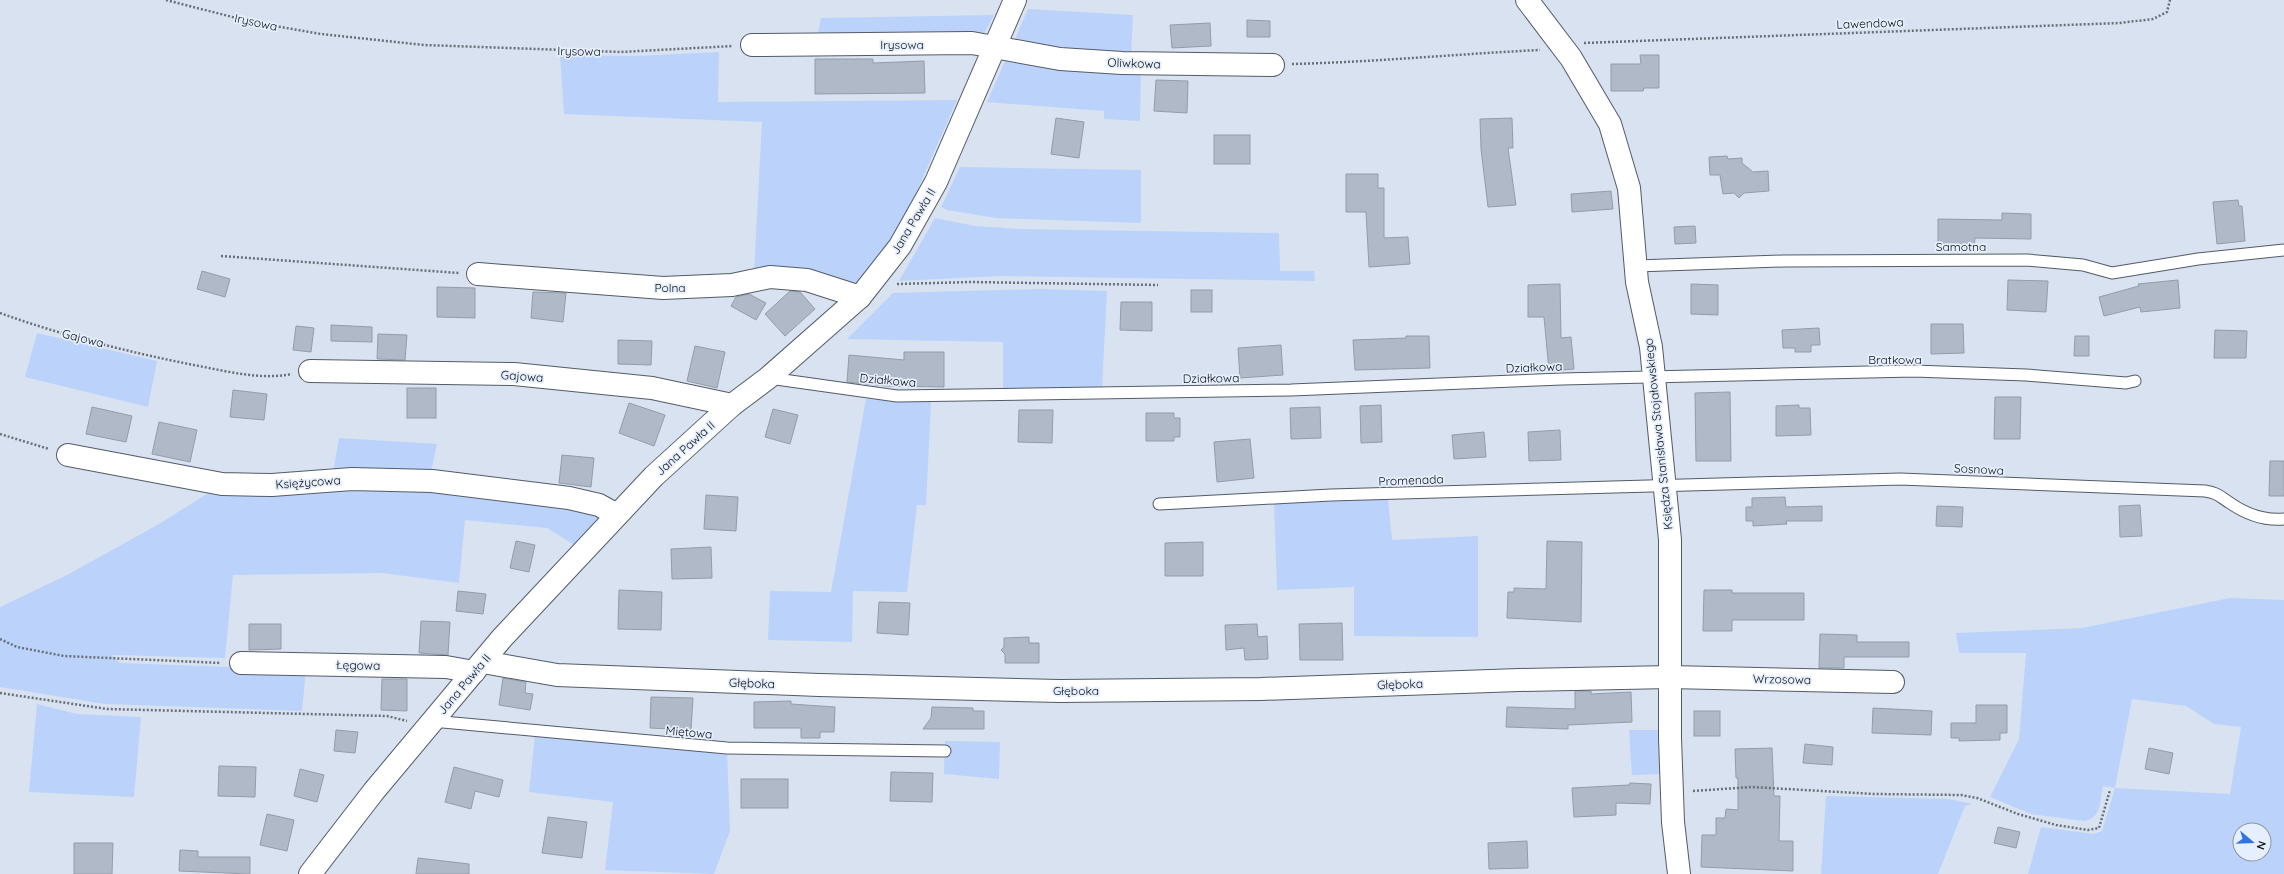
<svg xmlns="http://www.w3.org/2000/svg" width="2284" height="874" viewBox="0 0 2284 874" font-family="Quicksand,sans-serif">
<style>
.green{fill:#bbd3fa;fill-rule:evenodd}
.building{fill:#b0b9c7;stroke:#949caa}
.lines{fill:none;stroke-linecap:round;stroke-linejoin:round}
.lane-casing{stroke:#535b67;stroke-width:13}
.street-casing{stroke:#535b67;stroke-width:24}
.secondary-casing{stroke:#535b67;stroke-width:24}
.path{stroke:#696f78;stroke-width:2.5;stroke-dasharray:2 2;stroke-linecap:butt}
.lane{stroke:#fff;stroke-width:11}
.street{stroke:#fff;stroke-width:22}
.secondary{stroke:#fff;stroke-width:22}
.labels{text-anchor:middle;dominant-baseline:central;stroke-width:3.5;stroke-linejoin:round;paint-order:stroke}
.street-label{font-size:12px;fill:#0d1015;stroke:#e6effd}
</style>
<rect width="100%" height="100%" fill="#d9e2f0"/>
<!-- green -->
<g class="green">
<polygon points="1028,9 1133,15 1131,57 1012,46"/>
<polygon points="994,15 984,34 978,38 817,39 821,18"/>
<polygon points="719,52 718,102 957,100 902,225 854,291 754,272 762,122 564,114 560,55 635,56"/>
<polygon points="1008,54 1141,68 1140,121 1104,119 1104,111 987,102"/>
<polygon points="960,167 1141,170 1141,223 996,218 947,210 941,207"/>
<polygon points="935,218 975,226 1017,229 1279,233 1280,271 1314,271 1315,281 1000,276 899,281"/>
<polygon points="1040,289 1107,291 1102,389 1003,391 1003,342 847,339 893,293"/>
<polygon points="37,333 157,361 148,407 25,377"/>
<polygon points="866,399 931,402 926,505 917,505 907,592 853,591 852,642 768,640 770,591 831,592"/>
<polygon points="339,438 437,444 430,477 333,473"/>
<polygon points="369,484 603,512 607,517 579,548 547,528 465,520 459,583 382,573 233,575 225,658 112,655 120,663 306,670 302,711 105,704 0,687 0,607 67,575 159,524 210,492"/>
<polygon points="1388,499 1392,540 1478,536 1478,637 1354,636 1354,587 1277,590 1274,503"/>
<path d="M2230 598 2284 600V874H2028L2041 827 2094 834 2102 831 2115 788 2103 786C2100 800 2102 817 2085 821L2031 814 1990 797 2019 739 2026 653H1959L1956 633 2082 628ZM2132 699 2186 706 2214 724 2241 727 2230 794 2115 788ZM2240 830H2264V854H2240Z"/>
<polygon points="37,704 77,714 141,717 134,797 29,792"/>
<polygon points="1629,730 1661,730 1662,774 1632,775"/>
<polygon points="535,735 727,752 730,831 714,874 605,870 613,802 529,792"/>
<polygon points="945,741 1000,742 999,779 944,774"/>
<polygon points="1826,796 1949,799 1972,804 1965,806 1938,874 1821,874"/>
</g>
<!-- building -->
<g class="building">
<polygon points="1247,20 1270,21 1270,37 1247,37"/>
<polygon points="1210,23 1211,46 1172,48 1170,25"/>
<polygon points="1640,55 1659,55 1659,88 1644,88 1643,91 1611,91 1611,64 1641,64"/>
<polygon points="815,59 873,59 873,63 924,61 925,93 815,94"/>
<polygon points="1156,80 1188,81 1187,113 1154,111"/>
<polygon points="1056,118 1084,122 1079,158 1051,154"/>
<polygon points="1512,118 1513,148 1508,148 1516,205 1488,207 1481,149 1480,119"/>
<rect x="1214" y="135" width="36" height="29"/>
<polygon points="1727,156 1728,159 1742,158 1742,163 1753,172 1768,171 1769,191 1744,193 1739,198 1734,193 1723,194 1720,175 1710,175 1709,157"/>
<polygon points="1346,174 1378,174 1378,188 1384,188 1384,238 1408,237 1410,264 1369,267 1366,212 1346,212"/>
<polygon points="1611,191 1613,209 1572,212 1571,194"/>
<polygon points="2238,200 2239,206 2242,206 2245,241 2217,244 2213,202"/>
<polygon points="2002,213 2031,214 2031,239 1975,238 1974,247 1938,247 1938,219 2002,220"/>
<polygon points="1695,226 1696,243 1675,244 1674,227"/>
<polygon points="202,271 230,279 225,297 197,289"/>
<polygon points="2008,280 2048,281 2046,312 2007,310"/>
<polygon points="2178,280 2180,308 2141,312 2140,307 2104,316 2099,297 2139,286 2138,284"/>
<polygon points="1560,284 1561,338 1571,337 1574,369 1549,371 1544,317 1528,317 1528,285"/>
<polygon points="1691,284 1718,285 1718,315 1691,314"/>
<polygon points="437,287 475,288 475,318 437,317"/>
<rect x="1191" y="290" width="21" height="22"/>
<polygon points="790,291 800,292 815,309 785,336 765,314"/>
<polygon points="533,292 566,293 563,322 531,318"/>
<polygon points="749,294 766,303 756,320 731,306 736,297"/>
<polygon points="1121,302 1152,302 1152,331 1120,330"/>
<polygon points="1931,324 1963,324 1964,353 1931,354"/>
<polygon points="331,325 372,327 372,342 331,341"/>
<polygon points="296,326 314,328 311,352 293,350"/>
<polygon points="1819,328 1820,345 1811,345 1811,352 1795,352 1795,348 1783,348 1782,330"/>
<polygon points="2215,330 2247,331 2246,358 2214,358"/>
<polygon points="378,334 407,335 405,360 377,359"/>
<polygon points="1406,336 1429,336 1430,368 1355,370 1353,340 1406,338"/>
<polygon points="2075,336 2089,336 2089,356 2074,356"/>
<polygon points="618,340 652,341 651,365 618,364"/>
<polygon points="1281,345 1283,375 1240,378 1238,348"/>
<polygon points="695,346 725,352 717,388 687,381"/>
<polygon points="904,352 944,352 944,387 886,386 847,382 849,355 904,360"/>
<rect x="407" y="388" width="29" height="30"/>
<polygon points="233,390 267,394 264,420 230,417"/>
<polygon points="1730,392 1731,461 1696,461 1695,393"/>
<polygon points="1995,397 2021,397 2020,439 1994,439"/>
<polygon points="629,403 665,415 654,446 619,433"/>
<polygon points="1381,405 1382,442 1361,443 1360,406"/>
<polygon points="1799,405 1799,408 1810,408 1811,435 1776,436 1776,406"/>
<polygon points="92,407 132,416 126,442 86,434"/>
<polygon points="1320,407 1321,438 1291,439 1290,408"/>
<polygon points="773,409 798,415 790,444 765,437"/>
<polygon points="1019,410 1053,410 1052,443 1018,442"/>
<polygon points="1146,413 1174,413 1174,418 1180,418 1180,437 1174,437 1174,441 1146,441"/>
<polygon points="159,422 197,430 190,462 152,454"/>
<polygon points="1560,430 1561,460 1529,461 1528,432"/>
<polygon points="1484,432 1486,457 1454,459 1452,435"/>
<polygon points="1250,439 1254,478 1217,482 1214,442"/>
<polygon points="562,455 594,458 591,487 559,483"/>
<polygon points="2270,461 2284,461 2284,496 2269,496"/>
<polygon points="706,495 738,497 736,531 704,529"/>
<polygon points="1785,497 1786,507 1822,506 1822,521 1786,521 1787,524 1753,526 1753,521 1746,521 1746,507 1752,507 1752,498"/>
<polygon points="2140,505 2142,536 2120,537 2119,506"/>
<polygon points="1937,506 1963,507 1962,527 1936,526"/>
<polygon points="516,541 535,545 529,572 510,568"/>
<polygon points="1547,541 1582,542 1581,622 1507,618 1508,592 1514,592 1514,588 1546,589"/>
<polygon points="1203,542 1203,576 1165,576 1165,543"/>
<polygon points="711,547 712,578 672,579 671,549"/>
<polygon points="619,590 662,592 661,630 618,629"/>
<polygon points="1704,590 1732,590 1732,593 1804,593 1804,620 1732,620 1732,631 1703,631"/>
<polygon points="458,591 486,594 483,614 456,611"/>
<polygon points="879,602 910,603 908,635 877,633"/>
<polygon points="421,621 450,622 448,655 419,653"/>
<polygon points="1342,623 1343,660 1300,660 1299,624"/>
<polygon points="249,624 281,624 281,649 249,650"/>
<polygon points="1257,624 1258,637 1267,636 1268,659 1245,660 1244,648 1226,650 1225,625"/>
<polygon points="1820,634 1857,635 1857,642 1909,642 1909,657 1844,657 1844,668 1819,668"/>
<polygon points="1029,637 1029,643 1039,643 1039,663 1005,663 1005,654 1001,650 1004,647 1004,638"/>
<polygon points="503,678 526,682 525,693 533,694 530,710 499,705"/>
<polygon points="382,679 407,679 407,711 381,710"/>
<polygon points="1575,691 1591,691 1591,694 1631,692 1632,722 1568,725 1568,729 1506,727 1507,707 1575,709"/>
<polygon points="651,697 693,698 691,730 650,728"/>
<polygon points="791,701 791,704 835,707 834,732 820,732 820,738 801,738 801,728 754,728 754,702"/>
<polygon points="1976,705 2007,705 2007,733 2000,733 2000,740 1959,741 1959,738 1951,738 1951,723 1976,723"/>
<polygon points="932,707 973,708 973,711 984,711 984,729 923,729 931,718"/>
<polygon points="1873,708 1932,711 1931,735 1872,733"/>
<rect x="1694" y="711" width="26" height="25"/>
<polygon points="336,730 358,732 355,753 334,751"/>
<polygon points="1805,744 1833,747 1832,765 1803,763"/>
<polygon points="1772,748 1774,796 1780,796 1779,841 1793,841 1793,871 1701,867 1702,835 1716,835 1716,818 1725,818 1726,809 1738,810 1738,778 1736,778 1735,749"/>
<polygon points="2149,748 2173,753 2169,774 2145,769"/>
<polygon points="219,766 256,767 255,797 218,796"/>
<polygon points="454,767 503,780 499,797 475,791 471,809 445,802"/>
<polygon points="300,769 324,775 317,802 294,796"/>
<polygon points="891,772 933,773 932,802 890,801"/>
<rect x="741" y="779" width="47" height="29"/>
<polygon points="1630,783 1651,784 1650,804 1616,803 1616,815 1574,817 1572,788 1629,785"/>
<polygon points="267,814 294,820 287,851 260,845"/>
<polygon points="548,817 587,822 582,858 542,853"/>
<polygon points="1998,827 2020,832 2016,848 1994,843"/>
<polygon points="1527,841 1528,868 1489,869 1488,843"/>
<polygon points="74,843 113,843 112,874 74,874"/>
<polygon points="180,850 198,851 198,857 250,857 250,874 179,871"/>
<polygon points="418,858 469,864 469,874 416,874"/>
</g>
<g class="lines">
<!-- lane casing -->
<g class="lane-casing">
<g id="lane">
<polyline points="1636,266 1783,261 2027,260 2083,265 2112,273 2198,259 2284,250"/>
<polyline points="769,378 897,396 1291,390 1562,379 1914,371 2026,375 2126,383 2135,381"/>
<path d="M1159 504 1331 495 1900 479 2205 491C2218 493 2219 496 2230 503 2246 514 2264 521 2284 519"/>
<polyline points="432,721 727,748 945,751"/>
</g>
</g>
<!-- street casing -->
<g class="street-casing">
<g id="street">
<polyline points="1527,0 1571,58 1610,124 1629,188 1637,282 1651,347 1670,540 1670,738 1673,822 1679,874"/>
<polyline points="752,45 972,43 1060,59 1122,63 1273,65"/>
<polyline points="478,274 663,288 732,285 770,277 807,280 860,297"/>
<polyline points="310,371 514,374 652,388 732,405"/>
<polyline points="68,455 222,484 272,485 352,479 432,481 569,498 599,505 617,515"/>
<polyline points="483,662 557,675 819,685 1060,691 1261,689 1519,680 1670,677 1893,682"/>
<polyline points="241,663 446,667 474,672"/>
</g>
</g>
<!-- secondary casing -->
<g class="secondary-casing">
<polyline id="secondary" points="310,874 374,791 502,638 654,476 732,405 768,378 860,297 900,246 936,182 1015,0"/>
</g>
<!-- path -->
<g class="path">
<polyline points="166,0 252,22 321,34 424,45 621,52 733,46"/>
<polyline points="1584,43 2120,23 2153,19 2167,12 2170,0"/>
<path d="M1292 64C1375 62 1457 54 1540 50"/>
<polyline points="221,256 459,273"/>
<polyline points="897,284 971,282 1158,285"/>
<path d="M0 313C64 336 132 353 199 366 230 372 261 380 292 374"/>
<polyline points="0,434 49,449"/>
<polyline points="0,639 17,647 64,656 221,663"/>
<polyline points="0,693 107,709 387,716 407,721"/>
<polyline points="1693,791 1752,787 1874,794 1961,795 1977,798 2018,814 2056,825 2088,830 2099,828 2110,790"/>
</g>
<!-- lane -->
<use href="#lane" class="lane"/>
<!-- street -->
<use href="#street" class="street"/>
<!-- secondary -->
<use href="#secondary" class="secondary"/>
</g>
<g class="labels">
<!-- street labels -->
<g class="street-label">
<text transform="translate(256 22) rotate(12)">Irysowa</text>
<text transform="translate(1870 23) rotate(-2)">Lawendowa</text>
<text x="902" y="44">Irysowa</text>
<text transform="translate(579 51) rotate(1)">Irysowa</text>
<text transform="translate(1134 63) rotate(2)">Oliwkowa</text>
<text transform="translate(913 221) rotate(-59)">Jana Pawła II</text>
<text x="1961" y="246">Samotna</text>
<text x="670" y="287">Polna</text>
<text transform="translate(83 338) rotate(14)">Gajowa</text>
<text x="1895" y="359">Bratkowa</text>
<text transform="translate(1534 367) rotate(-2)">Działkowa</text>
<text transform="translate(522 376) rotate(4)">Gajowa</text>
<text transform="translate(1211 378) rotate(-1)">Działkowa</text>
<text transform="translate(888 380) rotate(5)">Działkowa</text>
<text transform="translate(1658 434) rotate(-96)">Księdza Stanisława Stojałowskiego</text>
<text transform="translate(685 448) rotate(-42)">Jana Pawła II</text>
<text transform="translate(1979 469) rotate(3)">Sosnowa</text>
<text transform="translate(1411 480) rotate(-2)">Promenada</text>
<text transform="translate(308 482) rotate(-4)">Księżycowa</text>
<text transform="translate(358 665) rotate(1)">Łęgowa</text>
<text transform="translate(1782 679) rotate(1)">Wrzosowa</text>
<text transform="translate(752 683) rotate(2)">Głęboka</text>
<text transform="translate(464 684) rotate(-50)">Jana Pawła II</text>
<text transform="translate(1400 684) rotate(-2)">Głęboka</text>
<text x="1076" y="690">Głęboka</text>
<text transform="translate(689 732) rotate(5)">Miętowa</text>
</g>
</g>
<!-- north arrow -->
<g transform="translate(2252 842) rotate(109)"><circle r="19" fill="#e6effd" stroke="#8f96a0"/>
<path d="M0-3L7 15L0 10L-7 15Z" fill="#2f74e1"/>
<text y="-6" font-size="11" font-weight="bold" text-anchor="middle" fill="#0d1015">N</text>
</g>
</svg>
